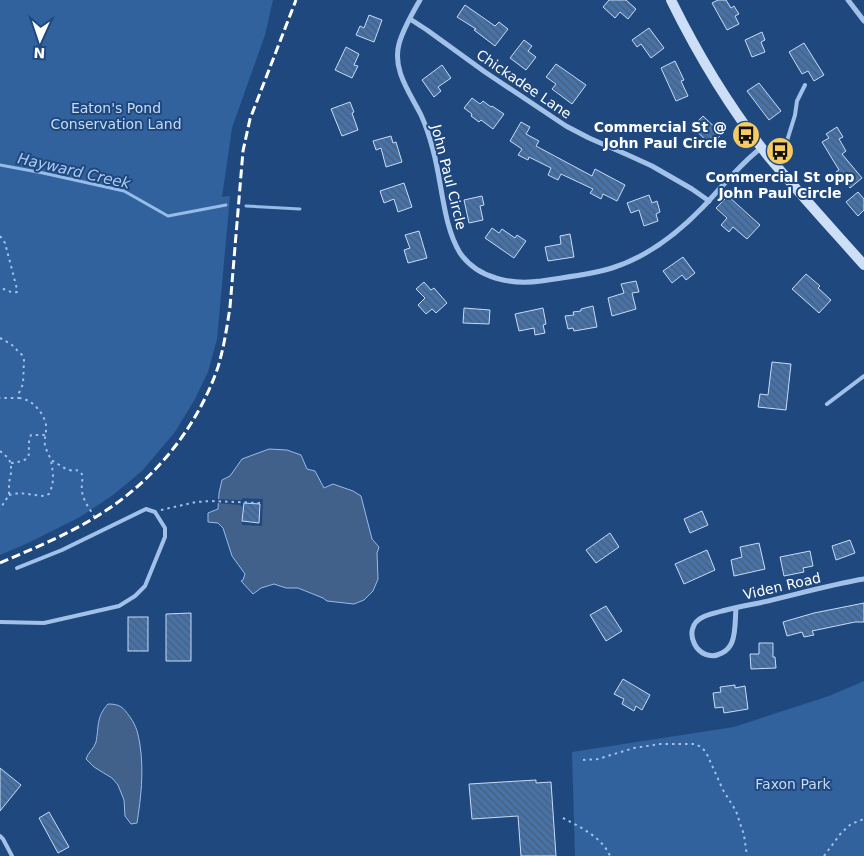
<svg xmlns="http://www.w3.org/2000/svg" width="864" height="856" viewBox="0 0 864 856" font-family="'DejaVu Sans',sans-serif">
<style>
.green{fill:#31629d}
.water{fill:#42618a;stroke:#96bce9}
.pier{fill:#1f487f}
.lines{fill:none;stroke-linecap:round;stroke-linejoin:round}
.stream{stroke:#96bce9;stroke-width:3}
.building{fill:url(#building-back-hatch);stroke:#c6dcf6}
.path{stroke:#a2c1e8;stroke-width:2;stroke-dasharray:2.5 4;stroke-linecap:butt}
.service{stroke:#a2c1e8;stroke-width:4}
.minor{stroke:#a2c1e8;stroke-width:5}
.secondary{stroke:#cddff6;stroke-width:10}
.rail{stroke:#fff;stroke-width:3;stroke-dasharray:9 4;stroke-linecap:butt}
.labels{text-anchor:middle;dominant-baseline:central;stroke-width:4;stroke-linejoin:round;paint-order:stroke}
.street-label{font-size:14px;fill:#fff;stroke:#1f487f}
.park-label{font-size:14px;fill:#c6dcf6;stroke:#1f487f}
.poi-label{font-size:14px;font-weight:bold;fill:#fff;stroke:#1f487f;text-anchor:end}
.water-label{font-size:15px;font-style:italic;fill:#aecbf0;stroke:#1f487f}
</style>
<defs>
<pattern id="building-back-hatch" width="6" height="6" patternUnits="userSpaceOnUse" patternTransform="scale(1.25)"><rect width="6" height="6" fill="#4772a8"/><path d="M-1 5l2 2M0 0l6 6M5-1l2 2" fill="none" stroke="#4a5d75"/></pattern>
</defs>
<rect width="100%" height="100%" fill="#1f487f"/>
<!-- green -->
<g class="green">
<polygon points="0,0 273,0 265,35 232,128 222,197 230,196 217,339 208,372 195,399 175,432 142,471 113,495 80,517 28,543 0,555"/>
<polygon points="864,681 864,856 575,856 572,752 734,727 829,696"/>
</g>
<!-- water -->
<g class="water">
<polygon points="269,449 287,450 301,455 307,469 315,471 324,488 333,484 353,491 361,496 372,539 379,547 377,553 378,579 373,591 364,600 354,604 327,601 323,598 298,588 286,588 274,584 261,588 253,594 241,581 243,580 245,574 232,556 223,528 218,523 208,522 208,513 218,509 219,493 222,480 230,476 242,459"/>
<path d="M108 704C120 704 123 707 130 717 137 727 138 734 140 745 144 772 141 797 137 823L131 824 125 816 124 800 118 785 112 778 94 767 86 759C88 752 94 749 96 742 99 727 96 717 108 704Z"/>
</g>
<!-- pier -->
<polygon class="pier" points="243,498 263,499 262,526 242,525 243,507 240,505 216,503 216,499 241,500"/>
<g class="lines">
<!-- stream -->
<g class="stream">
<polyline points="0,165 43,173 124,191 168,216 226,205"/>
<polyline points="246,206 300,209"/>
</g>
</g>
<!-- building -->
<g class="building">
<polygon points="609,0 626,0 636,9 628,19 620,12 615,18 603,7"/>
<polygon points="718,0 726,0 731,8 734,6 739,14 735,16 739,24 727,30 712,3"/>
<polygon points="465,5 495,26 499,22 508,29 495,46 474,30 476,29 457,17"/>
<polygon points="369,15 382,20 374,42 356,35 360,26 364,28"/>
<polygon points="649,28 664,48 651,58 641,44 637,47 632,40"/>
<polygon points="762,32 765,40 761,42 765,52 752,57 745,40"/>
<polygon points="524,40 532,46 528,51 536,57 526,70 510,58"/>
<polygon points="804,43 824,75 814,81 808,71 802,74 789,52"/>
<polygon points="346,47 359,54 354,65 358,66 352,78 335,70"/>
<polygon points="675,61 684,80 681,81 688,96 676,101 661,68"/>
<polygon points="556,64 586,85 572,104 552,89 556,84 546,77"/>
<polygon points="442,65 451,78 438,87 441,91 434,97 422,80"/>
<polygon points="759,83 781,111 769,120 747,91"/>
<polygon points="472,98 480,104 483,101 491,107 492,106 504,114 493,129 481,120 479,122 471,116 472,114 464,108"/>
<polygon points="350,102 354,112 352,113 358,130 342,136 331,109"/>
<polygon points="703,116 722,134 711,145 692,127"/>
<polygon points="521,122 530,127 526,134 539,141 536,146 592,176 595,169 625,185 617,201 603,194 601,199 590,193 593,189 561,174 558,180 548,175 551,168 529,157 528,160 518,155 522,149 510,141"/>
<polygon points="837,127 843,137 839,139 846,151 842,154 862,178 850,188 836,172 839,170 822,142 829,138 826,134"/>
<polygon points="391,136 393,143 396,142 402,162 386,167 381,148 376,150 373,141"/>
<polygon points="404,183 412,207 398,212 394,199 384,203 380,191"/>
<polygon points="858,192 864,199 864,210 858,216 846,202"/>
<polygon points="649,195 652,203 657,201 660,212 656,214 658,221 644,226 639,210 631,213 627,203"/>
<polygon points="482,196 484,205 480,206 483,220 469,223 464,200"/>
<polygon points="728,196 760,225 747,239 733,227 729,232 721,225 727,218 716,208"/>
<polygon points="492,228 499,233 502,229 515,238 517,235 526,241 514,258 485,238"/>
<polygon points="419,231 427,258 408,263 404,250 410,248 405,235"/>
<polygon points="570,234 574,257 548,261 545,247 561,244 560,236"/>
<polygon points="683,257 695,273 686,280 682,275 672,283 663,271"/>
<polygon points="806,274 820,286 818,288 831,300 819,313 792,289"/>
<polygon points="636,281 639,292 632,293 636,309 612,316 608,298 624,293 621,284"/>
<polygon points="424,282 431,290 434,288 447,303 436,313 432,309 426,314 418,305 425,298 416,289"/>
<polygon points="593,306 597,327 574,331 573,328 568,329 565,316 574,315 573,312 581,311 581,309"/>
<polygon points="464,308 490,310 489,324 463,323"/>
<polygon points="543,308 546,324 543,325 545,333 535,335 534,328 519,331 515,314"/>
<polygon points="772,362 791,364 786,410 758,407 760,394 768,395"/>
<polygon points="244,503 260,504 259,523 242,521"/>
<polygon points="702,511 708,525 690,533 684,519"/>
<polygon points="610,533 619,547 596,563 586,550"/>
<polygon points="850,540 855,553 836,560 832,546"/>
<polygon points="759,543 765,569 734,576 731,560 742,557 740,547"/>
<polygon points="707,550 715,570 684,584 675,564"/>
<polygon points="810,551 813,566 803,568 804,572 784,576 780,557"/>
<polygon points="864,603 864,622 855,622 812,631 814,635 804,637 802,632 787,636 783,622 814,613"/>
<polygon points="606,606 622,631 606,641 590,615"/>
<polygon points="191,613 191,661 166,661 166,614"/>
<rect x="128" y="617" width="20" height="34"/>
<polygon points="759,643 773,643 773,657 775,657 776,668 751,669 750,654 759,654"/>
<polygon points="623,679 650,695 642,710 636,706 634,711 622,704 624,699 614,694"/>
<polygon points="735,685 735,688 745,686 748,709 724,713 723,707 715,708 713,693 721,692 720,687"/>
<polygon points="0,768 21,785 0,811"/>
<polygon points="536,780 536,783 551,782 556,856 521,856 518,816 472,819 469,784"/>
<polygon points="49,812 69,847 58,853 39,818"/>
</g>
<g class="lines">
<!-- path -->
<g class="path">
<path d="M0 236 5 243 17 289V292C12 293 8 291 4 289L0 291"/>
<polyline points="0,338 11,344 22,355 24,360 23,384 19,393 19,398 0,398"/>
<path d="M19 398C32 399 44 413 46 425 47 431 44 438 45 445 46 450 49 455 51 460 57 463 63 468 69 470 77 472 78 467 83 476 79 496 85 501 95 518"/>
<polyline points="0,451 7,457 11,463 11,473 9,483 9,495 0,509"/>
<path d="M11 463C39 460 24 451 31 435H46"/>
<path d="M9 495 19 493 44 496 49 494C55 481 53 473 51 460"/>
<polyline points="161,510 196,502 211,501 260,503"/>
<polyline points="583,760 598,759 634,748 660,744 695,744 701,747 706,752 723,790 736,811 744,835 747,856"/>
<path d="M563 818C580 827 602 837 610 856"/>
<polyline points="824,856 841,833 851,824 864,819"/>
</g>
<!-- service -->
<g class="service">
<polyline points="774,160 783,151 786,144 795,115 797,101 805,85"/>
<polyline points="827,404 864,376"/>
<polyline points="0,622 44,623 119,606 135,596 145,586 165,537 165,528 155,512 146,509 62,550 17,568"/>
<polyline points="0,836 3,839 12,856"/>
</g>
<!-- minor -->
<g class="minor">
<path d="M420 0C412 14 403 29 399 44 392 70 410 93 421 115 426 126 430 138 433 150 442 181 443 226 460 253 478 279 512 285 541 281 565 277 590 275 612 268 647 257 678 233 703 207 722 187 739 165 761 148"/>
<polyline points="848,0 864,21"/>
<polyline points="410,19 427,30 485,72 566,126 589,138 628,155 652,166 692,189 709,201"/>
<path d="M736 608C735 619 736 632 732 642 730 647 726 651 722 653 698 666 679 628 703 617 709 614 716 613 722 611 734 608 747 605 759 603 794 595 829 585 864 579"/>
</g>
<!-- secondary -->
<path class="secondary" d="M671 0C698 55 730 108 768 156 799 193 832 229 864 265"/>
<!-- rail -->
<path class="rail" d="M0 563C34 548 70 534 102 513 155 480 198 426 218 367 224 347 227 327 230 307L243 151 250 119 296 0"/>
</g>
<!-- icons -->
<defs>
<g id="bus-disc" transform="scale(1.4375)"><circle r="9.5" fill="#f6cc62" stroke="#1f487f"/><path d="M-5-6H5V4H4V6H2V4H-2V6H-4V4H-5ZM-3.5-4V0h7V-4ZM-3.5 1.2v1.5H-2V1.2ZM2 1.2v1.5H3.5V1.2Z" fill="#111"/></g>
</defs>
<g fill-rule="evenodd">
<use href="#bus-disc" x="746" y="135"/>
<use href="#bus-disc" x="780" y="151"/>
</g>
<g class="labels">
<!-- street labels -->
<g class="street-label">
<text transform="translate(524 84) rotate(34)">Chickadee Lane</text>
<text transform="translate(449 177) rotate(76)">John Paul Circle</text>
<text transform="translate(782 586) rotate(-13)">Viden Road</text>
</g>
<!-- park labels -->
<g class="park-label">
<text x="116" y="108">Eaton's Pond<tspan x="116" dy="16">Conservation Land</tspan></text>
<text x="793" y="784">Faxon Park</text>
</g>
<!-- poi labels -->
<g class="poi-label">
<text x="727" y="127">Commercial St @<tspan x="727" dy="16">John Paul Circle</tspan></text>
<text x="780" y="177" text-anchor="middle">Commercial St opp<tspan x="780" dy="16">John Paul Circle</tspan></text>
</g>
<!-- water labels -->
<g class="water-label">
<text transform="translate(74 171) rotate(13)">Hayward Creek</text>
</g>
</g>
<!-- north arrow -->
<g transform="translate(40 40) rotate(183)" stroke="#1f487f" stroke-width="4" paint-order="stroke">
<path d="M0-4L9 19L0 12L-9 19Z" fill="#ffffff"/>
<text y="-8" font-size="14" font-weight="bold" text-anchor="middle" fill="#ffffff">N</text>
</g>
</svg>
